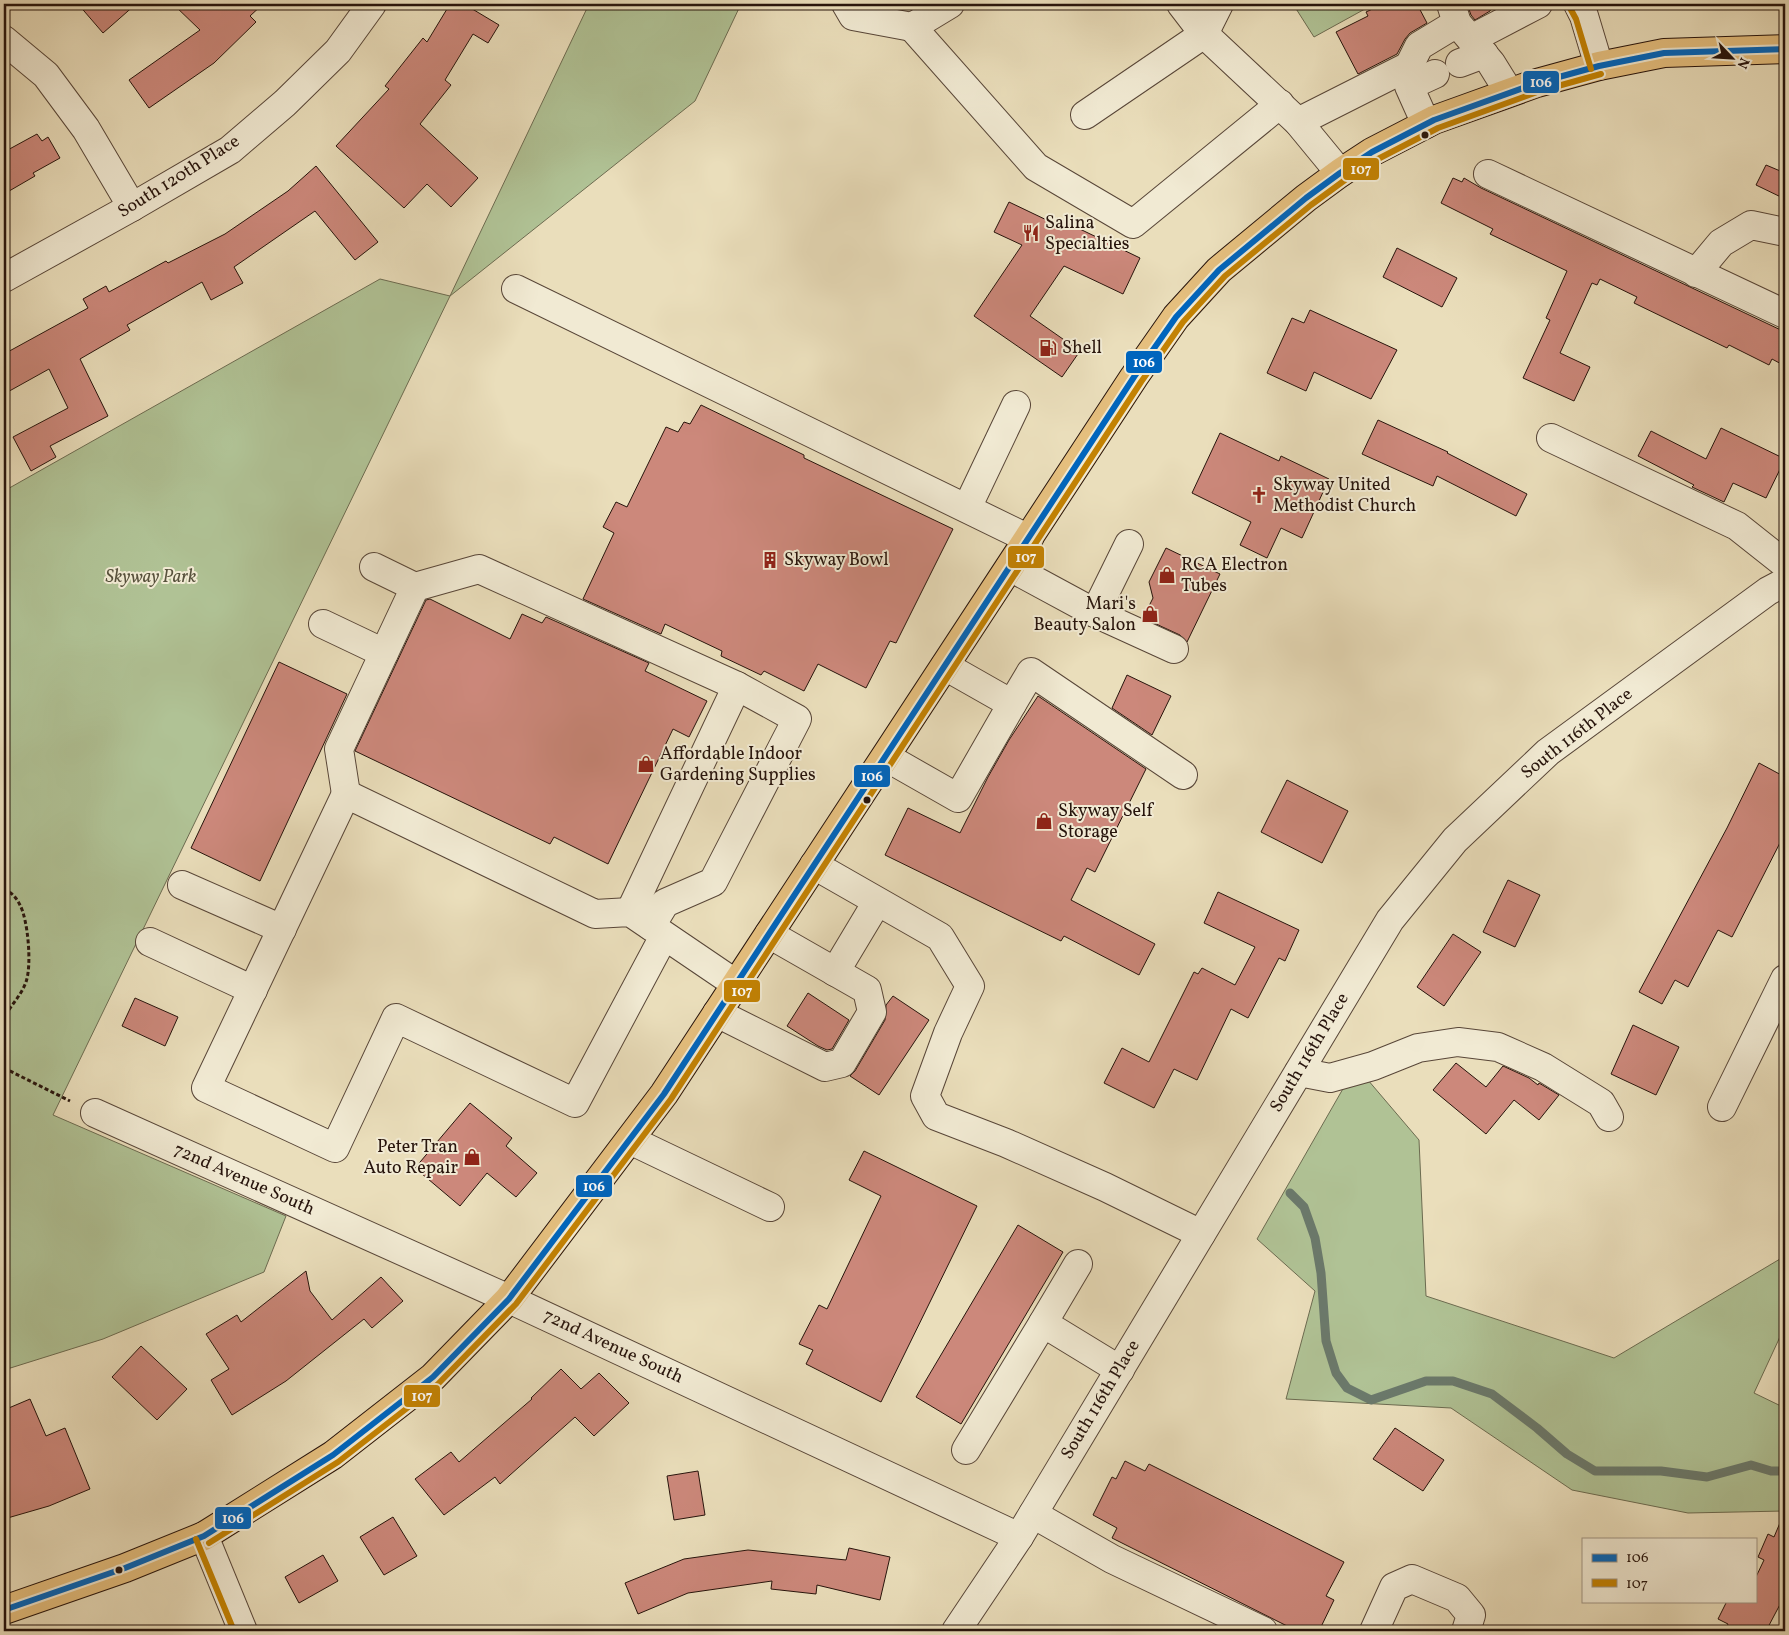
<svg xmlns="http://www.w3.org/2000/svg" width="1789" height="1635" viewBox="0 0 1789 1635" font-family="Vollkorn,serif">
<style>
.green{fill:#b0c295;stroke:#6c6b50}
.lines{fill:none;stroke-linecap:round;stroke-linejoin:round}
.stream{stroke:#6b796b;stroke-width:9}
.building{fill:#cc887b;stroke:#27140c}
.minor-casing{stroke:#584638;stroke-width:30}
.major-casing{stroke:#27140c;stroke-width:30}
.path{stroke:#27140c;stroke-width:3;stroke-dasharray:4 2.5;stroke-linecap:butt}
.minor{stroke:#f1ead3;stroke-width:28}
.major{stroke:#e5bf7e;stroke-width:28}
.bus-1-casing{stroke:#f1ead3;stroke-width:10}
.bus-2-casing{stroke:#f1ead3;stroke-width:10}
.bus-1{stroke:#0065bd;stroke-width:6}
.bus-2{stroke:#c38203;stroke-width:6}
.bus-dot{fill:#27140c;stroke:#f1ead3;stroke-width:2}
.labels{text-anchor:middle;dominant-baseline:central;stroke-width:4;stroke-linejoin:round;paint-order:stroke}
.street-label{font-size:18px;fill:#27140c;stroke:#f1ead3}
.poi-label{font-size:18px;fill:#27140c;stroke:#f1ead3;text-anchor:start}
.park-label{font-size:18px;font-style:italic;fill:#57513c;stroke:#f1ead3}
.line-badge{stroke:#f1ead3;stroke-width:2}
.badge-label{font-size:14px;text-anchor:middle;font-weight:bold;fill:#fff}
</style>
<rect width="100%" height="100%" fill="#eadebb"/>
<filter id="stains"><feTurbulence type="fractalNoise" baseFrequency=".004" numOctaves="4"/><feColorMatrix values="0 0 0 0 .2 0 0 0 0 .09 0 0 0 0 .02 0 0 0 .5 -.17"/></filter>
<radialGradient id="worn" r=".72"><stop offset=".6" stop-color="#630" stop-opacity="0"/><stop offset="1" stop-color="#630" stop-opacity=".3"/></radialGradient>
<!-- green -->
<g class="green">
<polygon points="589,4 741,4 695,101 450,296 53,1115 286,1216 264,1272 103,1339 4,1370 4,491 380,279 450,296"/>
<polygon points="1293,4 1374,4 1314,37"/>
<polygon points="1356,1066 1419,1140 1426,1296 1614,1358 1785,1256 1785,1326 1754,1393 1785,1408 1785,1511 1688,1513 1572,1490 1451,1408 1286,1399 1315,1291 1257,1239"/>
</g>
<g class="lines">
<!-- stream -->
<polyline class="stream" points="1290,1193 1304,1207 1315,1238 1321,1273 1326,1341 1336,1373 1347,1388 1371,1400 1426,1381 1453,1381 1492,1394 1537,1428 1567,1454 1595,1471 1661,1471 1707,1477 1751,1465 1771,1471 1785,1471"/>
</g>
<!-- building -->
<g class="building">
<polygon points="78,4 136,4 103,33"/>
<polygon points="173,4 263,4 250,16 256,22 214,63 149,108 129,80 200,30"/>
<polygon points="450,4 464,4 499,25 488,43 473,34 445,80 451,85 420,124 478,178 451,207 427,184 404,208 336,146 389,89 385,86 423,38 427,42"/>
<polygon points="1383,4 1417,4 1427,23 1410,33 1405,39 1397,54 1358,74 1336,32 1368,16 1366,12"/>
<polygon points="1467,4 1493,4 1490,11 1475,20 1471,15"/>
<polygon points="37,134 42,141 48,137 60,158 33,173 35,176 4,194 4,152"/>
<polygon points="1766,165 1785,173 1785,199 1756,185"/>
<polygon points="316,166 378,242 355,260 315,211 234,267 243,283 211,300 202,282 127,325 130,330 80,359 108,416 50,446 56,457 31,471 13,437 68,408 49,369 4,394 4,354 88,308 83,299 106,286 109,292 166,261 168,263 225,234 288,191"/>
<polygon points="1453,178 1462,182 1464,178 1481,188 1785,332 1785,366 1772,359 1769,365 1729,345 1727,348 1634,303 1637,297 1600,279 1597,285 1592,283 1560,353 1590,367 1574,401 1523,378 1550,320 1546,318 1567,271 1490,234 1493,229 1441,203"/>
<polygon points="1009,202 1055,224 1057,218 1140,258 1123,294 1064,266 1030,316 1080,351 1062,377 974,316 1022,245 994,232"/>
<polygon points="1397,248 1457,278 1442,307 1383,277"/>
<polygon points="1310,310 1397,350 1371,399 1314,372 1306,391 1267,373 1292,318 1304,323"/>
<polygon points="701,405 804,455 804,458 953,529 896,643 890,641 866,688 818,664 804,691 764,671 761,675 721,656 722,651 665,624 661,634 583,599 614,533 603,527 616,502 627,507 666,427 678,432 684,422 690,424"/>
<polygon points="1378,420 1448,452 1447,453 1527,494 1516,516 1437,476 1433,486 1362,454"/>
<polygon points="1721,428 1785,459 1766,498 1733,483 1724,502 1692,487 1694,485 1638,456 1651,431 1706,459"/>
<polygon points="1220,433 1279,461 1281,456 1329,479 1302,538 1281,528 1267,558 1240,545 1251,522 1192,493"/>
<polygon points="1166,548 1220,574 1187,642 1180,635 1143,618 1153,598 1149,582"/>
<polygon points="430,599 510,639 522,614 542,623 546,617 649,663 645,671 707,701 689,737 673,729 608,864 554,837 550,844 355,751 426,600"/>
<polygon points="279,662 347,694 260,881 191,848"/>
<polygon points="1127,675 1171,696 1152,735 1112,708"/>
<polygon points="1038,696 1146,769 1095,872 1087,868 1071,900 1155,944 1139,975 1064,936 1061,941 885,855 908,808 960,833 988,777 1009,740"/>
<polygon points="1759,763 1785,777 1785,833 1732,937 1718,930 1688,987 1675,980 1662,1004 1639,992 1727,828"/>
<polygon points="1287,780 1348,811 1322,863 1261,832"/>
<polygon points="1508,880 1540,895 1515,947 1483,932"/>
<polygon points="1218,892 1299,930 1285,961 1279,958 1248,1018 1231,1009 1197,1080 1174,1069 1154,1108 1104,1083 1122,1048 1149,1062 1194,972 1198,974 1202,968 1235,985 1255,947 1204,923"/>
<polygon points="1453,934 1481,952 1444,1006 1417,987"/>
<polygon points="808,993 849,1020 832,1049 827,1050 818,1046 787,1026"/>
<polygon points="893,996 929,1020 879,1095 850,1076 855,1071 885,1020 886,1005"/>
<polygon points="135,998 178,1017 165,1046 122,1026"/>
<polygon points="1633,1025 1679,1047 1656,1095 1611,1074"/>
<polygon points="1456,1063 1486,1087 1503,1066 1529,1078 1538,1085 1539,1083 1559,1095 1539,1120 1514,1100 1486,1134 1433,1090"/>
<polygon points="470,1103 512,1138 506,1146 537,1173 516,1197 487,1173 460,1206 415,1168"/>
<polygon points="864,1151 977,1206 881,1402 806,1364 813,1350 799,1344 819,1305 827,1309 881,1196 849,1180"/>
<polygon points="1018,1225 1063,1252 961,1424 916,1397"/>
<polygon points="306,1271 310,1291 332,1320 381,1277 403,1301 372,1328 364,1319 286,1381 232,1415 211,1380 229,1369 206,1334 237,1315 241,1322"/>
<polygon points="141,1346 187,1389 157,1420 112,1377"/>
<polygon points="561,1369 581,1389 599,1373 629,1403 594,1436 575,1417 500,1484 495,1477 444,1515 415,1479 451,1452 459,1462 532,1399 531,1398"/>
<polygon points="30,1399 46,1436 65,1428 90,1489 49,1506 4,1519 4,1410"/>
<polygon points="1395,1428 1444,1460 1423,1491 1373,1459"/>
<polygon points="1125,1461 1145,1471 1149,1464 1344,1562 1326,1596 1334,1600 1319,1631 1297,1631 1112,1538 1117,1528 1093,1515 1112,1477 1116,1479"/>
<polygon points="698,1471 705,1515 674,1520 667,1476"/>
<polygon points="1785,1511 1785,1595 1766,1631 1725,1631 1728,1624 1718,1619 1727,1601 1755,1601 1755,1579 1764,1560 1758,1557 1768,1534 1774,1537"/>
<polygon points="393,1517 417,1556 384,1575 360,1537"/>
<polygon points="849,1548 890,1557 880,1600 817,1585 816,1594 771,1589 772,1581 688,1593 638,1614 625,1583 684,1559 748,1550 846,1560"/>
<polygon points="323,1555 338,1581 299,1603 285,1577"/>
</g>
<g class="lines">
<!-- minor casing -->
<g class="minor-casing">
<g id="minor">
<polyline points="846,4 853,16 912,27 950,4"/>
<polyline points="1181,4 1204,34 1298,122 1340,173"/>
<polyline points="1451,4 1457,23 1491,63 1509,92"/>
<polyline points="1578,4 1584,16 1599,66"/>
<polyline points="912,27 1036,167 1133,224 1280,104"/>
<polyline points="1471,39 1538,4"/>
<polyline points="4,40 46,75 86,129 132,207"/>
<polyline points="1460,63 1484,54"/>
<polyline points="1409,84 1409,66 1419,46 1457,23"/>
<polyline points="1085,115 1204,34 1219,4"/>
<polyline points="1298,122 1409,66"/>
<polyline points="1426,124 1409,86 1435,74"/>
<polyline points="1488,174 1785,314"/>
<polyline points="1696,273 1721,243 1751,225 1785,232"/>
<polyline points="4,278 132,207 230,150 285,103 338,51 372,4"/>
<polyline points="516,289 1029,539"/>
<polyline points="1551,438 1737,526 1785,564"/>
<polyline points="967,508 1016,405"/>
<polyline points="1010,567 1095,613 1174,649"/>
<polyline points="415,587 479,569 737,686"/>
<polyline points="1095,613 1129,544"/>
<polyline points="323,624 384,653"/>
<polyline points="1012,704 1031,672 1183,775"/>
<polyline points="886,757 958,798 1012,704 945,666"/>
<polyline points="346,794 339,749 415,587 374,567"/>
<polyline points="814,865 940,937 970,986 948,1033 925,1096 936,1116 1006,1143 1105,1187 1201,1234"/>
<polyline points="182,885 282,929"/>
<polyline points="630,912 737,686 797,719 713,882 665,903 651,926"/>
<polyline points="664,936 575,1103 396,1018 335,1148 206,1088 346,794 595,914 630,912 736,984"/>
<polyline points="150,942 253,990"/>
<polyline points="835,972 877,902"/>
<polyline points="717,1013 825,1067 842,1063 872,1012 867,990 769,934"/>
<polyline points="1299,1072 1330,1078 1373,1066 1418,1048 1458,1042 1498,1047 1543,1067 1601,1103 1609,1117"/>
<polyline points="1722,1107 1785,979"/>
<polyline points="95,1113 509,1299 1019,1537"/>
<polyline points="630,1140 770,1207"/>
<polyline points="1043,1323 1078,1264"/>
<polyline points="966,1450 1043,1323 1120,1370"/>
<polyline points="1033,1514 1112,1559 1263,1631"/>
<polyline points="204,1536 243,1631"/>
<polyline points="956,1631 1019,1537 1390,920 1455,840 1548,752 1768,591 1785,582"/>
<polyline points="1374,1631 1394,1587 1412,1579 1457,1598 1471,1615 1466,1631"/>
</g>
</g>
<!-- major casing -->
<g class="major-casing">
<polyline id="major" points="4,1610 125,1568 204,1536 333,1455 433,1377 509,1299 664,1094 1134,377 1176,317 1219,270 1306,198 1340,173 1372,152 1434,120 1537,83 1599,66 1664,53 1785,49"/>
</g>
<!-- path -->
<g class="path">
<path d="M4 889C11 892 16 897 20 905 28 920 32 965 26 982 21 996 10 1006 4 1018"/>
<polyline points="4,1068 70,1101"/>
</g>
<!-- minor -->
<use href="#minor" class="minor"/>
<!-- major -->
<use href="#major" class="major"/>
<!-- bus-1 casing -->
<g class="bus-1-casing">
<polyline id="bus-1" points="4,1610 125,1568 204,1536 333,1455 433,1377 509,1299 664,1094 1134,377 1176,317 1219,270 1306,198 1340,173 1372,152 1434,120 1537,83 1599,66 1664,53 1785,49"/>
</g>
<!-- bus-2 casing -->
<g class="bus-2-casing">
<g id="bus-2">
<polyline points="1570,8 1576,19 1591,69"/>
<polyline points="196,1539 234,1631"/>
<polyline points="209,1543 338,1462 438,1384 516,1304 671,1099 1141,382 1183,322 1225,276 1311,205 1345,180 1376,160 1438,128 1540,91 1601,74"/>
</g>
</g>
<!-- bus-1 -->
<use href="#bus-1" class="bus-1"/>
<!-- bus-2 -->
<use href="#bus-2" class="bus-2"/>
</g>
<!-- icons -->
<defs>
<g id="restaurant-bare" transform="scale(1.35)"><path d="M-5-6h1v4h1v-4h1v4h1v-4h1v5L-1.5 .5V6h-2V.5L-5-1ZM5-6V6H3V1.5H1.5Q1.5-4 5-6Z" fill="#8f2418" stroke="#f1ead3" stroke-width="2.5" paint-order="stroke"/></g>
<g id="fuel-bare" transform="scale(1.35)"><path d="M-5.5-6h7V0h2V4h1.3V-2.5L3-4.5l.8-.8L6-3V5H2.5V1h-1V6h-7ZM-4.2-4.7v3.2H.2V-4.7Z" fill="#8f2418" stroke="#f1ead3" stroke-width="2.5" paint-order="stroke"/></g>
<g id="church-bare" transform="scale(1.35)"><path d="M-1.2-6h2.4v3.5h3.3v2.4h-3.3V6h-2.4V-.1h-3.3v-2.4h3.3Z" fill="#8f2418" stroke="#f1ead3" stroke-width="2.5" paint-order="stroke"/></g>
<g id="building-bare" transform="scale(1.35)"><path d="M-4-6H4V6H1V3H-1V6H-4ZM-2.5-4.3h1.7v1.8h-1.7ZM.8-4.3h1.7v1.8H.8ZM-2.5-1h1.7V.8h-1.7ZM.8-1h1.7V.8H.8Z" fill="#8f2418" stroke="#f1ead3" stroke-width="2.5" paint-order="stroke"/></g>
<g id="shop-bare" transform="scale(1.35)"><path d="M-5-2.5h2.3a2.7 3.5 0 0 1 5.4 0H5L5.5 6h-11ZM-1.5-2.5h3a1.5 2.3 0 0 0-3 0Z" fill="#8f2418" stroke="#f1ead3" stroke-width="2.5" paint-order="stroke"/></g>
</defs>
<g fill-rule="evenodd">
<use href="#restaurant-bare" x="1031" y="233"/>
<use href="#fuel-bare" x="1048" y="348"/>
<use href="#church-bare" x="1259" y="495"/>
<use href="#building-bare" x="770" y="560"/>
<use href="#shop-bare" x="1167" y="575"/>
<use href="#shop-bare" x="1150" y="614"/>
<use href="#shop-bare" x="646" y="764"/>
<use href="#shop-bare" x="1044" y="821"/>
<use href="#shop-bare" x="472" y="1157"/>
</g>
<!-- markers -->
<g class="bus-dot">
<circle cx="1425" cy="135" r="4.5"/>
<circle cx="867" cy="800" r="4.5"/>
<circle cx="119" cy="1570" r="4.5"/>
</g>
<g class="labels">
<!-- street labels -->
<g class="street-label">
<text transform="translate(179 177) rotate(-32)">South 120th Place</text>
<text transform="translate(1577 734) rotate(-38)">South 116th Place</text>
<text transform="translate(1310 1053) rotate(-59)">South 116th Place</text>
<text transform="translate(244 1180) rotate(24)">72nd Avenue South</text>
<text transform="translate(613 1347) rotate(25)">72nd Avenue South</text>
<text transform="translate(1101 1400) rotate(-59)">South 116th Place</text>
</g>
<!-- poi labels -->
<g class="poi-label">
<text x="1045" y="223">Salina<tspan x="1045" dy="21">Specialties</tspan></text>
<text x="1062" y="348">Shell</text>
<text x="1273" y="485">Skyway United<tspan x="1273" dy="21">Methodist Church</tspan></text>
<text x="784" y="560">Skyway Bowl</text>
<text x="1181" y="565">RCA Electron<tspan x="1181" dy="21">Tubes</tspan></text>
<text x="1136" y="604" text-anchor="end">Mari's<tspan x="1136" dy="21">Beauty Salon</tspan></text>
<text x="660" y="754">Affordable Indoor<tspan x="660" dy="21">Gardening Supplies</tspan></text>
<text x="1058" y="811">Skyway Self<tspan x="1058" dy="21">Storage</tspan></text>
<text x="458" y="1147" text-anchor="end">Peter Tran<tspan x="458" dy="21">Auto Repair</tspan></text>
</g>
<!-- park labels -->
<g class="park-label">
<text x="151" y="577">Skyway Park</text>
</g>
</g>
<g class="line-badge">
<rect x="1522" y="70" width="38" height="24" rx="5" fill="#0065bd"/>
<rect x="1342" y="157" width="38" height="24" rx="5" fill="#c38203"/>
<rect x="1125" y="350" width="38" height="24" rx="5" fill="#0065bd"/>
<rect x="1007" y="545" width="38" height="24" rx="5" fill="#c38203"/>
<rect x="853" y="764" width="38" height="24" rx="5" fill="#0065bd"/>
<rect x="723" y="979" width="38" height="24" rx="5" fill="#c38203"/>
<rect x="575" y="1174" width="38" height="24" rx="5" fill="#0065bd"/>
<rect x="403" y="1384" width="38" height="24" rx="5" fill="#c38203"/>
<rect x="214" y="1506" width="38" height="24" rx="5" fill="#0065bd"/>
</g>
<g class="badge-label">
<text x="1541" y="87">106</text>
<text x="1361" y="174">107</text>
<text x="1144" y="367">106</text>
<text x="1026" y="562">107</text>
<text x="872" y="781">106</text>
<text x="742" y="996">107</text>
<text x="594" y="1191">106</text>
<text x="422" y="1401">107</text>
<text x="233" y="1523">106</text>
</g>
<!-- margin -->
<rect width="1789" height="1635" fill="none" stroke="#eadebb" stroke-width="20"/>
<rect x="5" y="5" width="1779" height="1625" fill="none" stroke="#27140c" stroke-width="2.5"/>
<rect x="10" y="10" width="1769" height="1615" fill="none" stroke="#27140c"/>
<!-- legend -->
<rect x="1582" y="1538" width="175" height="65" fill="#f1ead3" stroke="#a09483"/>
<rect x="1592" y="1554" width="25" height="8" fill="#0065bd" stroke="#a09483"/>
<text x="1626" y="1562" font-size="15" fill="#27140c">106</text>
<rect x="1592" y="1579" width="25" height="8" fill="#c38203" stroke="#a09483"/>
<text x="1626" y="1588" font-size="15" fill="#27140c">107</text>
<!-- north arrow -->
<g transform="translate(1732 58) rotate(115)" stroke="#f1ead3" stroke-width="4" paint-order="stroke">
<path d="M0-4L9 19L0 12L-9 19Z" fill="#27140c"/>
<text y="-8" font-size="14" font-weight="bold" text-anchor="middle" fill="#27140c">N</text>
</g>
<rect width="100%" height="100%" filter="url(#stains)"/>
<rect width="100%" height="100%" fill="url(#worn)"/>
</svg>
